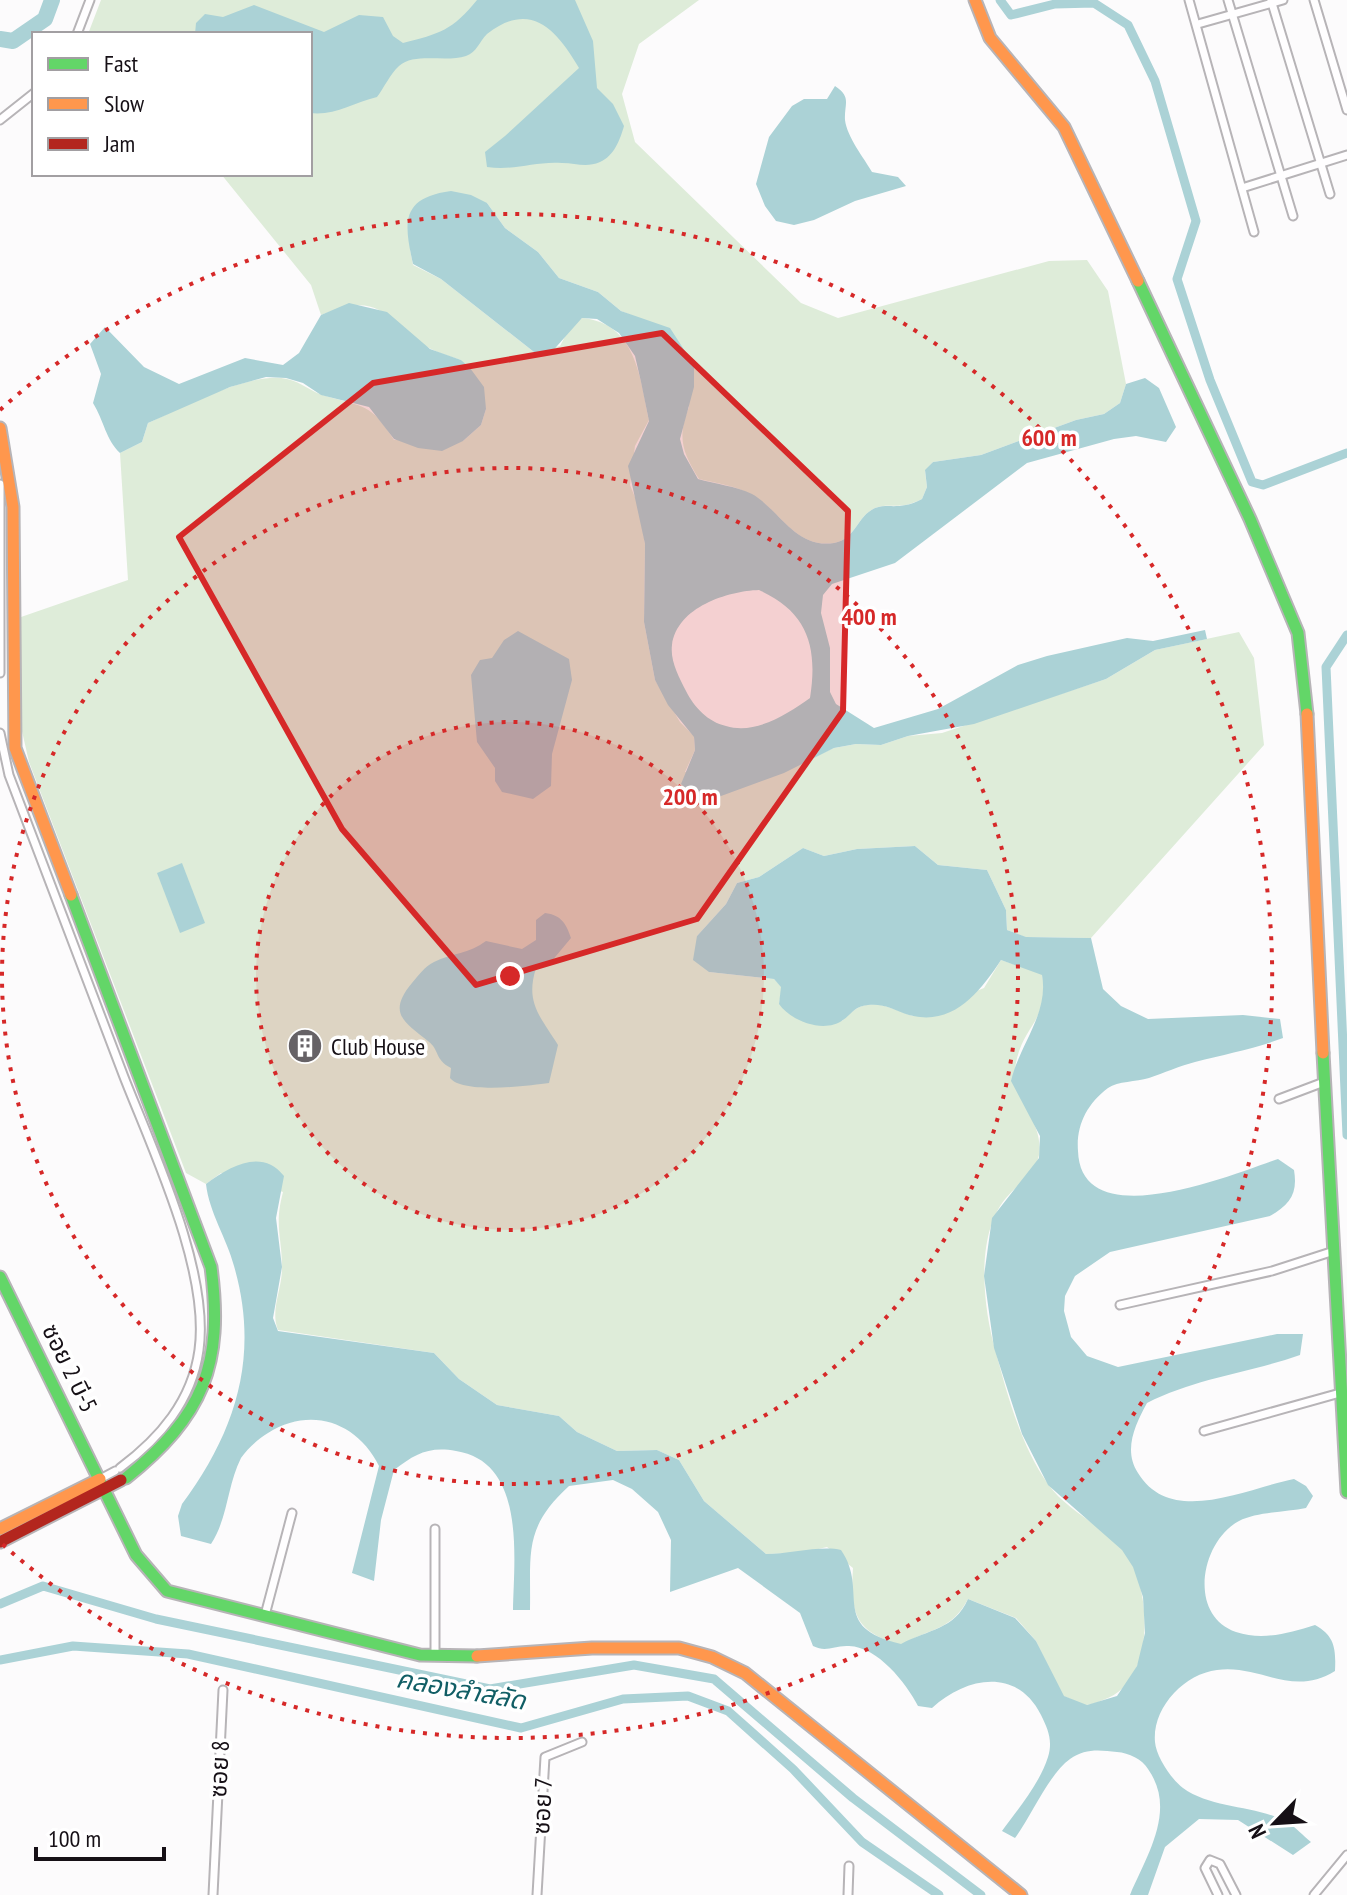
<svg xmlns="http://www.w3.org/2000/svg" width="1347" height="1895" viewBox="0 0 1347 1895" font-family="'PT Sans Narrow','Noto Sans Thai',sans-serif">
<style>
.green{fill:#deecd9}
.water{fill:#abd2d6;fill-rule:evenodd}
.lines{fill:none;stroke-linecap:round;stroke-linejoin:round}
.canal{stroke:#abd2d6;stroke-width:9}
.river{stroke:#abd2d6;stroke-width:16}
.street-casing{stroke:#b7b4b7;stroke-width:11}
.fast-casing{stroke:#b7b4b7;stroke-width:15}
.slow-casing{stroke:#b7b4b7;stroke-width:15}
.jam-casing{stroke:#b7b4b7;stroke-width:15}
.street{stroke:#fffeff;stroke-width:7}
.fast{stroke:#63d668;stroke-width:11}
.slow{stroke:#ff974d;stroke-width:11}
.jam{stroke:#b3261e;stroke-width:11}
.marked{fill:#d62828;fill-opacity:0.2;stroke:#d62828;stroke-width:6;stroke-linejoin:round}
.ring{fill:none;stroke:#d62828;stroke-width:4;stroke-dasharray:4 8}
.labels{text-anchor:middle;dominant-baseline:central;stroke-width:7;stroke-linejoin:round;paint-order:stroke}
.poi-label{font-size:24px;fill:#161016;stroke:#fff;text-anchor:start}
.street-label{font-size:24px;fill:#161016;stroke:#fff}
.water-label{font-size:26px;font-style:italic;fill:#115e65;stroke:#fff}
.centre{fill:#d62828;stroke:#fff;stroke-width:4}
.ring-label{font-size:24px;text-anchor:middle;font-weight:bold;fill:#d62828;stroke:#fff;stroke-width:7;stroke-linejoin:round;paint-order:stroke}
</style>
<rect width="100%" height="100%" fill="#fcfbfc"/>
<!-- green -->
<path class="green" d="M101 0H699L639 44 622 94 635 142 801 303 838 318 1049 261 1087 260 1108 291 1126 384 1120 403 1104 414 1076 420 981 455 933 462 925 471 927 487 922 499C899 511 890 502 875 508 857 516 856 539 834 543 795 549 779 509 752 495 737 486 716 483 699 479 682 452 677 437 689 407L641 319 621 311 598 292 559 278 538 252 505 228 487 203 410 249 413 265 441 279 534 352 560 346 569 329 582 318C636 323 640 377 649 420L635 446 630 485 639 507 645 544 644 622 655 680 680 722 694 736 695 750 685 772 811 758 834 748 856 744 881 745 908 736 942 733 1106 679 1155 650 1239 632 1254 658 1264 745 1091 938 1025 937 1007 930 1006 910 987 870 938 865 915 846 857 849 824 856 803 848 759 877 737 883 726 904 697 936 709 972 774 979 782 987 779 1004 842 1021C866 994 883 1005 913 1016L984 988 1001 960 1042 974C1050 1018 1026 1023 1017 1058 1007 1094 1045 1120 1039 1155 1036 1173 1017 1185 1006 1198 975 1234 983 1307 995 1349 1007 1394 1021 1446 1048 1484 1071 1517 1117 1529 1134 1568 1151 1607 1152 1684 1103 1700 1098 1702 1091 1705 1086 1705 1079 1704 1070 1698 1063 1696L1036 1641 1016 1618 968 1599C951 1631 932 1627 901 1645 855 1632 850 1614 853 1568L827 1547 801 1553 766 1554 704 1501 679 1460 657 1450 617 1451 577 1432 559 1416 497 1405 459 1379 434 1353 278 1330C270 1310 282 1290 282 1268 282 1236 274 1226 283 1192L221 1173 206 1184 186 1173 29 762 19 718 21 617 128 580 120 453 142 442 148 423C183 407 249 371 287 379 302 382 312 393 326 396 363 407 371 403 394 440L463 441 481 425 486 409 461 360C452 357 441 354 431 349 384 325 387 287 321 315L311 285 221 174H310V34H88Z"/>
<!-- water -->
<g class="water">
<path d="M477 0H575L593 41 597 88 613 104 624 126C620 140 614 156 600 162 586 168 576 163 562 163 535 161 515 171 487 167L485 152 505 136 579 68C556 29 531 0 487 34 479 42 477 52 466 56 446 63 415 52 399 66 390 74 384 88 377 97 353 103 334 116 310 113V34H195L196 23 205 14 223 17 254 5 324 32 359 15 383 17 393 36 403 43C439 34 453 30 477 0Z"/>
<path d="M835 86C852 97 844 104 845 120 847 137 864 158 872 172L898 177 906 186 855 201 814 220 794 225 776 221 765 206 756 184 769 137 792 106 804 99H827Z"/>
<path d="M451 191 471 195 487 203 505 228 538 252 559 278 598 292 621 311 670 328 694 365V387L680 439 684 454 698 479C715 484 736 486 752 494 779 509 795 549 834 543 856 539 857 516 875 508 890 503 899 511 922 499L927 487 925 470 933 462 981 455 1076 420 1104 414 1120 403 1126 384 1145 378 1159 388 1176 427 1166 442 1136 436 1114 439 1027 463 895 563 832 584 823 595 821 613 830 648V692L836 704 874 728 938 709 1018 665 1047 656 1127 638 1153 641 1205 630 1207 639 1155 650 1106 679 974 724 908 736 881 745 856 744 834 748 784 773 702 803 681 784 695 750 694 737 668 705 655 680 644 622 645 544 628 466 649 421 641 382 635 356 619 333 597 319 582 318 549 355 534 352 441 279 413 264C404 223 400 198 451 191ZM759 590C808 612 818 647 810 698 787 714 756 735 726 726 708 722 694 707 686 691 679 677 670 661 672 645 677 607 728 591 759 590Z"/>
<path d="M349 303 387 312 430 349 461 360 470 368 484 387 486 409 481 425 463 441 442 451 418 448 394 439 369 407 321 395 303 383 286 378 266 377 230 387 148 423 142 442 120 453C106 440 104 421 93 403L101 374 90 344 105 327 144 367 179 384 245 358 283 365 299 353 321 315Z"/>
<polygon points="518,631 569,659 572,680 552,754 551,786 533,799 502,792 495,781 495,768 477,742 471,675 480,660 492,658 504,640"/>
<path d="M915 846 938 865 987 870 1006 910 1007 930 1026 937 1091 938 1103 989 1121 1006 1148 1019 1243 1015 1280 1019 1283 1038C1254 1049 1225 1054 1195 1062 1179 1066 1164 1073 1149 1078 1136 1082 1118 1081 1108 1088 1087 1104 1076 1125 1078 1151 1081 1238 1234 1174 1278 1159L1294 1170C1298 1194 1290 1204 1270 1216L1110 1252 1075 1276 1065 1296 1064 1311 1071 1337 1087 1356 1118 1367 1277 1334H1303L1300 1355C1249 1373 1196 1378 1147 1403 1135 1425 1123 1450 1138 1473 1171 1527 1245 1489 1294 1479L1306 1486 1313 1496 1306 1508C1286 1512 1257 1512 1239 1521 1201 1541 1187 1615 1236 1632 1263 1641 1289 1633 1315 1625 1335 1636 1336 1649 1335 1671 1292 1698 1260 1664 1217 1670 1184 1674 1152 1708 1155 1742 1156 1756 1171 1779 1183 1788 1212 1809 1256 1805 1287 1822 1296 1827 1303 1836 1311 1842L1293 1855 1238 1820 1199 1819 1165 1847 1148 1895H1130C1147 1855 1177 1810 1148 1769 1142 1759 1129 1753 1117 1752 1100 1750 1085 1748 1070 1759 1049 1774 1032 1815 1015 1838L1002 1831C1018 1809 1040 1783 1048 1757 1053 1741 1048 1729 1041 1715 1017 1667 966 1677 932 1708L918 1706C906 1683 878 1647 849 1646 834 1645 827 1653 813 1646L800 1613 738 1568 670 1592 671 1540 658 1512 632 1489 613 1480 569 1486C523 1528 531 1553 530 1610H513C514 1557 526 1462 456 1451 429 1446 415 1454 394 1470L381 1520 374 1581 352 1573 379 1466C357 1422 311 1406 268 1433 258 1439 247 1449 241 1458 227 1486 228 1518 211 1544L181 1536 178 1516 182 1504C236 1431 260 1356 234 1266 227 1239 209 1212 206 1184 230 1166 262 1148 284 1176L276 1218 282 1267 273 1318 278 1331 434 1353 459 1379 497 1405 559 1416 577 1432 617 1451 657 1450 679 1460 704 1501 766 1554C789 1554 822 1545 841 1550 870 1592 828 1627 901 1644 929 1629 954 1630 968 1599L1015 1618 1036 1641 1064 1696 1087 1705 1117 1696 1137 1666 1145 1633 1143 1597 1133 1567 1122 1550 1048 1485 1022 1434 994 1348 984 1276 992 1218 1039 1158 1040 1136 1011 1081C1020 1043 1049 1014 1042 975L1001 960C980 992 953 1027 909 1015 895 1010 883 1003 868 1005 854 1007 854 1012 843 1020 824 1034 791 1021 779 1004L781 987 774 979 709 972 693 960 697 936 726 904 737 883 759 877 803 848 824 856 857 849Z"/>
<polygon points="182,863 205,923 180,933 157,873"/>
<path d="M545 913C561 915 566 923 571 938L551 962 536 968C525 1003 540 1016 558 1045L549 1083C526 1086 463 1094 450 1078L451 1068C434 1059 440 1050 428 1041 404 1022 387 1013 412 983 419 975 424 967 434 962 452 953 469 954 486 941L522 949 536 940V920Z"/>
</g>
<g class="lines">
<!-- canal -->
<g class="canal">
<polyline points="1000,0 1011,15 1055,4 1094,3 1128,25 1155,81 1196,221 1177,279 1210,380 1252,482 1263,485 1347,453"/>
<polyline points="1347,635 1326,667 1347,1135"/>
<polyline points="0,1604 43,1586 156,1619 490,1689 634,1665 714,1679 853,1798 981,1895"/>
<polyline points="0,1660 73,1646 188,1654 521,1728 623,1699 688,1696 728,1711 793,1769 862,1842 939,1895"/>
</g>
<!-- river -->
<polyline class="river" points="0,39 13,41 45,19 52,0"/>
<!-- street casing -->
<g class="street-casing">
<g id="street">
<polyline points="1189,0 1254,232"/>
<polyline points="1228,0 1293,216"/>
<polyline points="1271,0 1330,194"/>
<polyline points="1314,0 1347,110"/>
<polyline points="1198,24 1283,0"/>
<polyline points="77,34 90,0"/>
<polyline points="0,120 34,93"/>
<polyline points="1242,188 1347,155"/>
<polyline points="0,484 0,673"/>
<path d="M0 733 9 775C47 876 85 977 124 1077 153 1151 210 1271 199 1350 192 1401 160 1438 120 1468"/>
<polyline points="1279,1099 1324,1082"/>
<polyline points="1120,1305 1272,1271 1334,1251"/>
<polyline points="1204,1431 1340,1393"/>
<polyline points="100,1479 115,1471"/>
<polyline points="265,1615 292,1513"/>
<polyline points="435,1656 435,1529"/>
<polyline points="213,1895 223,1690"/>
<polyline points="537,1895 545,1757 582,1742"/>
<polyline points="848,1895 849,1866"/>
<polyline points="1218,1895 1205,1868 1210,1860 1220,1864 1236,1895"/>
<polyline points="1314,1895 1347,1855"/>
</g>
</g>
<!-- fast casing -->
<g class="fast-casing">
<g id="fast">
<polyline points="1138,281 1250,519 1298,633 1307,714"/>
<path d="M71 895 211 1267C224 1365 203 1416 126 1478"/>
<polyline points="1323,1053 1347,1492"/>
<polyline points="0,1277 136,1555 167,1591 420,1655 477,1656"/>
</g>
</g>
<!-- slow casing -->
<g class="slow-casing">
<g id="slow">
<polyline points="975,0 990,38 1064,127 1138,281"/>
<polyline points="0,428 13,507 15,748 71,895"/>
<polyline points="1307,714 1323,1053"/>
<polyline points="0,1529 100,1479"/>
<polyline points="477,1656 592,1648 679,1648 712,1657 745,1673 1021,1895"/>
</g>
</g>
<!-- jam casing -->
<g class="jam-casing">
<polyline id="jam" points="0,1542 121,1480"/>
</g>
<!-- street -->
<use href="#street" class="street"/>
<!-- fast -->
<use href="#fast" class="fast"/>
<!-- slow -->
<use href="#slow" class="slow"/>
<!-- jam -->
<use href="#jam" class="jam"/>
</g>
<!-- marked area -->
<path class="marked" d="M662 333 848 511 843 711 697 919 476 985 342 829 179 537 373 383Z"/>
<!-- distance rings -->
<circle cx="510" cy="976" r="254" fill="#d62828" fill-opacity=".12"/>
<g class="ring">
<circle cx="510" cy="976" r="254"/>
<circle cx="510" cy="976" r="508"/>
<path d="M0 410A762 762 0 1 1 0 1542"/>
</g>
<!-- icons -->
<defs>
<g id="building-disc" transform="scale(1.8)"><circle r="9.5" fill="#666266" stroke="#fff"/><path d="M-4-6H4V6H1V3H-1V6H-4ZM-2.5-4.3h1.7v1.8h-1.7ZM.8-4.3h1.7v1.8H.8ZM-2.5-1h1.7V.8h-1.7ZM.8-1h1.7V.8H.8Z" fill="#fff"/></g>
</defs>
<g fill-rule="evenodd">
<use href="#building-disc" x="305" y="1046"/>
</g>
<g class="labels">
<!-- poi labels -->
<g class="poi-label">
<text x="331" y="1046">Club House</text>
</g>
<!-- street labels -->
<g class="street-label">
<text transform="translate(70 1368) rotate(64)">ซอย 2 บี-5</text>
<text transform="translate(219 1769) rotate(-87)">ซอย 8</text>
<text transform="translate(542 1806) rotate(-87)">ซอย 7</text>
</g>
<!-- water labels -->
<g class="water-label">
<text transform="translate(461 1689) rotate(10)">คลองลำสลัด</text>
</g>
</g>
<circle cx="510" cy="976" r="12" class="centre"/>
<g class="ring-label">
<text x="1049" y="446">600 m</text>
<text x="869" y="625">400 m</text>
<text x="690" y="805">200 m</text>
</g>
<!-- legend -->
<rect x="32" y="32" width="280" height="144" fill="#ffffff" stroke="#a29fa2" stroke-width="2"/>
<rect x="48" y="58" width="40" height="12" fill="#63d668" stroke="#a29fa2" stroke-width="2"/>
<text x="104" y="72" font-size="24" fill="#161016">Fast</text>
<rect x="48" y="98" width="40" height="12" fill="#ff974d" stroke="#a29fa2" stroke-width="2"/>
<text x="104" y="112" font-size="24" fill="#161016">Slow</text>
<rect x="48" y="138" width="40" height="12" fill="#b3261e" stroke="#a29fa2" stroke-width="2"/>
<text x="104" y="152" font-size="24" fill="#161016">Jam</text>
<!-- north arrow -->
<g transform="translate(1275 1823) rotate(245)" stroke="#ffffff" stroke-width="6" paint-order="stroke">
<path d="M0-6L14 30L0 20L-14 30Z" fill="#161016"/>
<text y="-12" font-size="22" font-weight="bold" text-anchor="middle" fill="#161016">N</text>
</g>
<!-- scale -->
<path d="M36 1847v12h128v-12" fill="none" stroke="#161016" stroke-width="4"/>
<text x="48" y="1847" font-size="24" fill="#161016" stroke="#ffffff" stroke-width="6" paint-order="stroke">100 m</text>
</svg>
